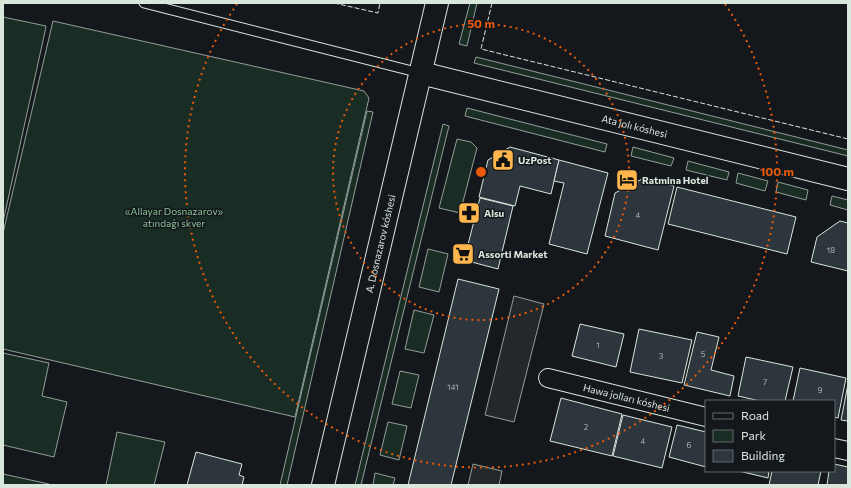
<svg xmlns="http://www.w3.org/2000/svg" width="851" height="488" viewBox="0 0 851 488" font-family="Commissioner,sans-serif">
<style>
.green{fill:#1a2d24;stroke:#939e99}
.parking{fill:#24282b;stroke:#939e99}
.building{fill:#2c363c;stroke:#d8e6dc}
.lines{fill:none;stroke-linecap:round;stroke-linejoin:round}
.service-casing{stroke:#d8e6dc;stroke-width:11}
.minor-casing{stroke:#d8e6dc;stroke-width:20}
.secondary-casing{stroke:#d8e6dc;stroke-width:24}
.service{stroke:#14181c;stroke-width:9}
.minor{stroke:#14181c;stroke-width:18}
.secondary{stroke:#14181c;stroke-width:22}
.fence{stroke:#d8e6dc;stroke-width:1;stroke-dasharray:5 2;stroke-linecap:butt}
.ring{fill:none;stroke:#e8590c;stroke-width:2;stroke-dasharray:2 4}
.labels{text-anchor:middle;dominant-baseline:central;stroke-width:3;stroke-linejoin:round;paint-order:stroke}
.number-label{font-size:8px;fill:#adbab4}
.street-label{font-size:10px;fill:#d8e6dc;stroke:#14181c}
.poi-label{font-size:10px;font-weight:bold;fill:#d8e6dc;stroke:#14181c;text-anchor:start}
.park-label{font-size:10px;fill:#8ac095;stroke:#14181c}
.centre{fill:#e8590c;stroke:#14181c;stroke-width:2}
.ring-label{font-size:12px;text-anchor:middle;font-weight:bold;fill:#e8590c;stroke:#14181c;stroke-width:3;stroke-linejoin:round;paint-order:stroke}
</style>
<rect width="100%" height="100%" fill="#14181c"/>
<!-- green -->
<g class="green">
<polygon points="470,3 477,3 467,46 459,44"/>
<polygon points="3,17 46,26 46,27 3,222"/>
<polygon points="53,21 364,91 369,98 295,417 3,349 3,233"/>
<polygon points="476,57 848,150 848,156 474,63"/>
<polygon points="467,108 607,144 605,152 465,116"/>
<polygon points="367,111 373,112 287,485 280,485"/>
<polygon points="443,124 449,126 361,485 355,485"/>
<polygon points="457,139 471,142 477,148 460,213 439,208"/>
<polygon points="633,147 674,158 671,166 631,156"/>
<polygon points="688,161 729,172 727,180 686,170"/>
<polygon points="738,173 768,181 765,191 736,183"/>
<polygon points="778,182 808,190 806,200 776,192"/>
<polygon points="832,196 848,200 848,210 830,205"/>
<polygon points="428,249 448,254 439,292 419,287"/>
<polygon points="414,310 434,315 424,353 405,349"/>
<polygon points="3,353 49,363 42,396 67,402 54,457 3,445"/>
<polygon points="400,371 419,375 411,408 392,404"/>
<polygon points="388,422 407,426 399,460 380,455"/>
<polygon points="117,432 165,442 154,485 106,485"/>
<polygon points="375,473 395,478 393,485 373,485"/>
<polygon points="3,474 49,484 48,485 3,485"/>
</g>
<!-- parking -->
<g class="parking">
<polygon points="514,296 544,304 514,422 485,415"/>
<polygon points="473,464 502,471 499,485 468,485"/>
</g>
<!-- building -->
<g class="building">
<polygon points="510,147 559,160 551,194 520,186 515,206 479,197 488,160"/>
<polygon points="559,160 608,173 587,254 549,244 564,183 554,181"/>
<polygon points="644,178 674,186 658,250 605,236 615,193"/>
<polygon points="677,187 796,217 787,254 668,224"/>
<polygon points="480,198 513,206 498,269 464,260"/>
<polygon points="840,221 848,223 848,271 811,262 817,237"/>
<polygon points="458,279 499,289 451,485 408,485"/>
<polygon points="580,324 624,334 616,367 572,356"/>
<polygon points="639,329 692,340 682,383 630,372"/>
<polygon points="697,332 719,337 711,370 734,376 730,396 684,385"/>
<polygon points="746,357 793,367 785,401 760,401 738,396"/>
<polygon points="800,368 846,378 838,418 834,417 834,401 793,401"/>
<polygon points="848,384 848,421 841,420"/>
<polygon points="561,398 622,414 612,456 550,441"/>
<polygon points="623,415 672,427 662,468 613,456"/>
<polygon points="677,425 706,432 706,467 669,457"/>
<polygon points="196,452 242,464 239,475 244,477 242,485 187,485"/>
<polygon points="834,464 848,467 848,485 827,485 829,471 834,471"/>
<polygon points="739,471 769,471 768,478"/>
<polygon points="772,471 821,471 818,485 769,485"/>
</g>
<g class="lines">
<!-- service casing -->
<g class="service-casing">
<polyline id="service" points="144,3 420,73"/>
</g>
<!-- minor casing -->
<g class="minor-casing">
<g id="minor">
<path id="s1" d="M548 378 706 417"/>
<polyline points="834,448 848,451"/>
</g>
</g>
<!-- secondary casing -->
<g class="secondary-casing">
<g id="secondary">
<path id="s2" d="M421 73 848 179"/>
<path id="s3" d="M323 485 437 3"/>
</g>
</g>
<!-- service -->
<use href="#service" class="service"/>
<!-- minor -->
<use href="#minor" class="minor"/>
<!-- secondary -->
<use href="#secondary" class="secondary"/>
<!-- fence -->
<g class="fence">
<polyline points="334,3 378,13 380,3"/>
<polyline points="492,3 481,49 848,139"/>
</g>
</g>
<!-- distance rings -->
<g class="ring">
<circle cx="481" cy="172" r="148"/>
<path d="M725 4A296 296 0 1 1 237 4"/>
</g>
<!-- icons -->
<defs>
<g id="civic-square" transform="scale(1.15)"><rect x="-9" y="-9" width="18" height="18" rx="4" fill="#ffb74d" stroke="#14181c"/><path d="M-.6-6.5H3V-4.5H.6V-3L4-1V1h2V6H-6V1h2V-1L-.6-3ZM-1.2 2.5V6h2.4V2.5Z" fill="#111"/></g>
<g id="hotel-square" transform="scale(1.15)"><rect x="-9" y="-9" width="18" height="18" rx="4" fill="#ffb74d" stroke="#14181c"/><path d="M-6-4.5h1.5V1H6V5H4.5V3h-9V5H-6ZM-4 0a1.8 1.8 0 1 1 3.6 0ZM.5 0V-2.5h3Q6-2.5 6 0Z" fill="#111"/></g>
<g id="pharmacy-square" transform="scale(1.15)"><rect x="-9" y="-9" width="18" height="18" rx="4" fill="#ffb74d" stroke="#14181c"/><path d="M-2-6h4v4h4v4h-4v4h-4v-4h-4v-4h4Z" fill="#111"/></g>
<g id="supermarket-square" transform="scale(1.15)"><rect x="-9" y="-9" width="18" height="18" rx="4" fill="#ffb74d" stroke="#14181c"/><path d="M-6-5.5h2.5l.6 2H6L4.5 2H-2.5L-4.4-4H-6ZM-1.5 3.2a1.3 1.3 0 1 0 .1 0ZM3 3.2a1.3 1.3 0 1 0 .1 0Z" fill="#111"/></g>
</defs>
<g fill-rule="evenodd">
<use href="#civic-square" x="503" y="160"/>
<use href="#hotel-square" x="627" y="180"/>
<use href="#pharmacy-square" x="469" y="213"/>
<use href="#supermarket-square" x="463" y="254"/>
</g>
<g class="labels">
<!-- number labels -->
<g class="number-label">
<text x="638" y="215">4</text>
<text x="831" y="250">18</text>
<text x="598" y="345">1</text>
<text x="703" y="354">5</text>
<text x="661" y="356">3</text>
<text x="765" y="382">7</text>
<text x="453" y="387">141</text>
<text x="820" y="390">9</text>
<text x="586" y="427">2</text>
<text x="643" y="441">4</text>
<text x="689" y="445">6</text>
</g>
<!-- street labels -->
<g class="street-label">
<text stroke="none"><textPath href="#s2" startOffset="220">Ata jolı kóshesi</textPath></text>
<text stroke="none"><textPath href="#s3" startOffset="248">A. Dosnazarov kóshesi</textPath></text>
<text stroke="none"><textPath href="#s1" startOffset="81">Hawa jolları kóshesi</textPath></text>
</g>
<!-- poi labels -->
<g class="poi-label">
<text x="518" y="160">UzPost</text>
<text x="642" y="180">Ratmina Hotel</text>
<text x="484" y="213">Alsu</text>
<text x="478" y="254">Assorti Market</text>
</g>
<!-- park labels -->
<g class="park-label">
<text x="174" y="211">«Allayar Dosnazarov»<tspan x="174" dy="12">atındaǵı skver</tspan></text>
</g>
</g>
<circle cx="481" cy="172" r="6" class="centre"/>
<g class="ring-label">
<text x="481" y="28">50 m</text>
<text x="777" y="176">100 m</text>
</g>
<!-- border -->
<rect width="851" height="488" fill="none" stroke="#d8e6dc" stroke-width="8"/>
<!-- legend -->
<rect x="705" y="400" width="130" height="72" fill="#14181c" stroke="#626a69"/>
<rect x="713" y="413" width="20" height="6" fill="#14181c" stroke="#626a69"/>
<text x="741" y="420" font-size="12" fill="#d8e6dc">Road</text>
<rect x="713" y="430" width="20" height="12" fill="#1a2d24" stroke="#626a69"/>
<text x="741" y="440" font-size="12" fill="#d8e6dc">Park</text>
<rect x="713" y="450" width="20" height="12" fill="#2c363c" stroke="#626a69"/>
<text x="741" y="460" font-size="12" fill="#d8e6dc">Building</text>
</svg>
